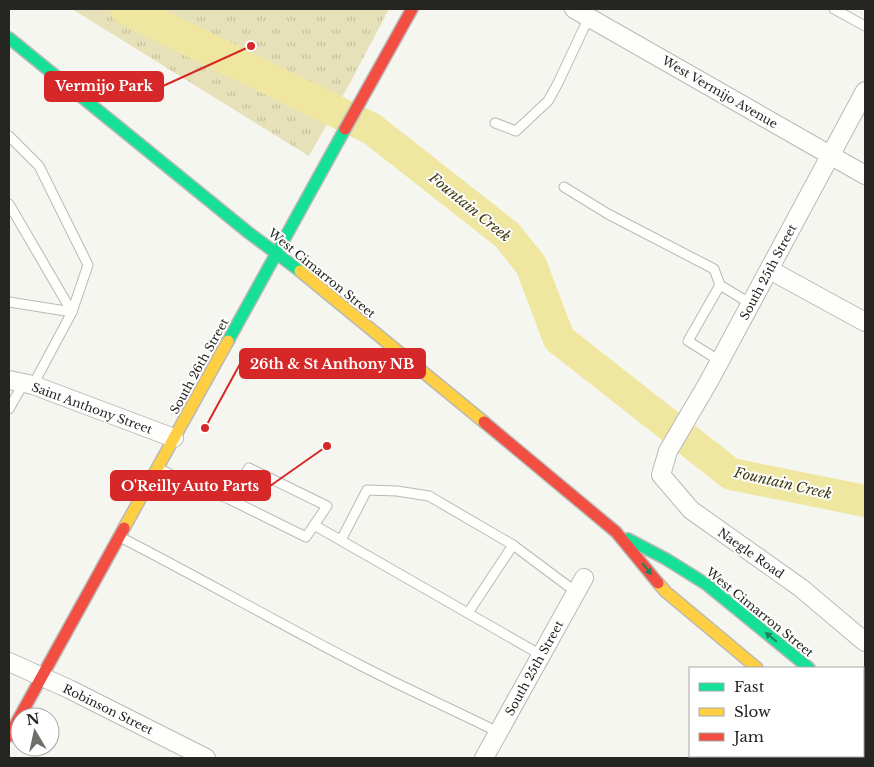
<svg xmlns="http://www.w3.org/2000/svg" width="874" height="767" viewBox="0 0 874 767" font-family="'Libre Baskerville',serif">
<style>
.park{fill:url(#park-tufts)}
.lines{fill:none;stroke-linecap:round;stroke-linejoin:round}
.river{stroke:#efe69f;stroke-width:32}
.lane-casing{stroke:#b9b9b6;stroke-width:11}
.street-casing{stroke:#b9b9b6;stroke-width:20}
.fast-casing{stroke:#b9b9b6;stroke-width:14}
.slow-casing{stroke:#b9b9b6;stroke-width:14}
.jam-casing{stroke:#b9b9b6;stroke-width:14}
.lane{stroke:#fefefd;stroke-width:9}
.street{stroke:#fefefd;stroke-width:18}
.fast{stroke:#16e098;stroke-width:11}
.slow{stroke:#ffcf43;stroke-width:11}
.jam{stroke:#f24e42;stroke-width:11}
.oneway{fill:#1e825d}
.labels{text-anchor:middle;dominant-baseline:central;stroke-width:4;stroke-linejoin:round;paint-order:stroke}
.street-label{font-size:12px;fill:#252522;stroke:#fff}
.water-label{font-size:14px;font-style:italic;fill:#3e390e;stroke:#fff}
.leader{fill:none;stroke:#d62828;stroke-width:2}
.callout-dot{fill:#d62828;stroke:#fff;stroke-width:2}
.callout{fill:#d62828;stroke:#d62828;stroke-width:2}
.callout-label{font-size:14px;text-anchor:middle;font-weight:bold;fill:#fff}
</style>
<defs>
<pattern id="park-tufts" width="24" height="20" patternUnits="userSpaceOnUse" patternTransform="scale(1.25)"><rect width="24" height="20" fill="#e6e1b8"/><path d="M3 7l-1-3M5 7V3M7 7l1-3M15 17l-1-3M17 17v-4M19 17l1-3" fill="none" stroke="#c5c19e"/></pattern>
</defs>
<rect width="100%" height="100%" fill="#f6f6f1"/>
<!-- park -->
<polygon class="park" points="72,9 389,9 350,83 309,156"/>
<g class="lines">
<!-- river -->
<polyline class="river" points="126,9 372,129 507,235 531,265 559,339 731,474 865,501"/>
<!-- lane casing -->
<g class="lane-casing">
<g id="lane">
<polyline points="834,9 865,26"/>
<polyline points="495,123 516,131 548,101 558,83 589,17"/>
<polyline points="9,136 39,166 88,265 72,312 33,385"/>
<polyline points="564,187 608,214 714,269 720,285"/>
<polyline points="9,204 72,312"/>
<polyline points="9,302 72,312"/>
<polyline points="720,361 688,341 720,285 751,304"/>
<polyline points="9,409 23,384"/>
<polyline points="158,468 183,481 229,499 306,537 327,506 249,468 229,499"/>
<polyline points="314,525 541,655"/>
<path d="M120 537C200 578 278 623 358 664 404 688 452 709 498 732"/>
<polyline points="341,540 367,490 397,491 429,496 513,545"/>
<polyline points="468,613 513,545 576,592"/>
</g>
</g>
<!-- street casing -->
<g class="street-casing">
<g id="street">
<polyline points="574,9 865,175"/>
<polyline points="865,91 708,383 668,451 661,475 691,510 801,588 865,642"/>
<polyline points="770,270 865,322"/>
<polyline points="9,380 33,385 174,438"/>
<polyline points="9,662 69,689 206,758"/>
<polyline points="484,758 584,578"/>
</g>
</g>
<!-- fast casing -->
<g class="fast-casing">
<g id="fast">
<polyline points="9,38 249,233 300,271"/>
<polyline points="228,341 345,129"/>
<polyline points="628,539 666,559 706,584 809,668"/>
<polyline points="863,713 865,715"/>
</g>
</g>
<!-- slow casing -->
<g class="slow-casing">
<g id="slow">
<polyline points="300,271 484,422"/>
<polyline points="124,528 228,341"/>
<polyline points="658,583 666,592 757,668"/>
</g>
</g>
<!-- jam casing -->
<g class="jam-casing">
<g id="jam">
<polyline points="345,129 412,9"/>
<polyline points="484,422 616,532 658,583"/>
<polyline points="9,736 124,528"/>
<polyline points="863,755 865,757"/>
</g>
</g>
<!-- lane -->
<use href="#lane" class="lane"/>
<!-- street -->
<use href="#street" class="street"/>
<!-- fast -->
<use href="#fast" class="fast"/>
<!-- slow -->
<use href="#slow" class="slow"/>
<!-- jam -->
<use href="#jam" class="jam"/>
</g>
<!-- one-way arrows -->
<defs><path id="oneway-solid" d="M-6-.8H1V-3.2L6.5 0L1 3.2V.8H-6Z" transform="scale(1.25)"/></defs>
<g class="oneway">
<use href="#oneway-solid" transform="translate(647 569) rotate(50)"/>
<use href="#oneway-solid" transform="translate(771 637) rotate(-140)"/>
</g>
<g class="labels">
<!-- street labels -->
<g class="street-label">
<text transform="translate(720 92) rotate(30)">West Vermijo Avenue</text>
<text transform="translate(768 272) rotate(-62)">South 25th Street</text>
<text transform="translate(322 273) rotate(39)">West Cimarron Street</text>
<text transform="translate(199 366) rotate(-61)">South 26th Street</text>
<text transform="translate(92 408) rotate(20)">Saint Anthony Street</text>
<text transform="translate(751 553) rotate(35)">Naegle Road</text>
<text transform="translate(760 612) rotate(39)">West Cimarron Street</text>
<text transform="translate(534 668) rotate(-61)">South 25th Street</text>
<text transform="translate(108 709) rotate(26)">Robinson Street</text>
</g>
<!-- water labels -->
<g class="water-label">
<text transform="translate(470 207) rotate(39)">Fountain Creek</text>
<text transform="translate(783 483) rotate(13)">Fountain Creek</text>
</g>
</g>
<!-- callouts -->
<path class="leader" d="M251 46L163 86M205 428L240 364M327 446L270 486"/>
<g class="callout-dot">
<circle cx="251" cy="46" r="5"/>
<circle cx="205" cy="428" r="5"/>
<circle cx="327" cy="446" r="5"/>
</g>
<g class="callout">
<rect x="45" y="72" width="118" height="29" rx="5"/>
<rect x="240" y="349" width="185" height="29" rx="5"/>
<rect x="111" y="471" width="159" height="29" rx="5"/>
</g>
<g class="callout-label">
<text x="104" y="91">Vermijo Park</text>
<text x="332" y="369">26th &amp; St Anthony NB</text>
<text x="190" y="491">O'Reilly Auto Parts</text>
</g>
<!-- border -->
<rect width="874" height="767" fill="none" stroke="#252522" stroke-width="20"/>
<!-- legend -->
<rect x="689" y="667" width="175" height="90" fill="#ffffff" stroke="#a8a8a7"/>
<rect x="699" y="683" width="25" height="8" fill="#16e098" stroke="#a8a8a7"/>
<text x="734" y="692" font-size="15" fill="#252522">Fast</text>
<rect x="699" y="708" width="25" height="8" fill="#ffcf43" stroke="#a8a8a7"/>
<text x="734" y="717" font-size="15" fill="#252522">Slow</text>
<rect x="699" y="733" width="25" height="8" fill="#f24e42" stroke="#a8a8a7"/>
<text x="734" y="742" font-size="15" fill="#252522">Jam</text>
<!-- north arrow -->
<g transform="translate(35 732) rotate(351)"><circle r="24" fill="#ffffff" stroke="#a8a8a7"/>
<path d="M0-4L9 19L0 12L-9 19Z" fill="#6e6e6a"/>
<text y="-8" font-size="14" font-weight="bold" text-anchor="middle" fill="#252522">N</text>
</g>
</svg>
